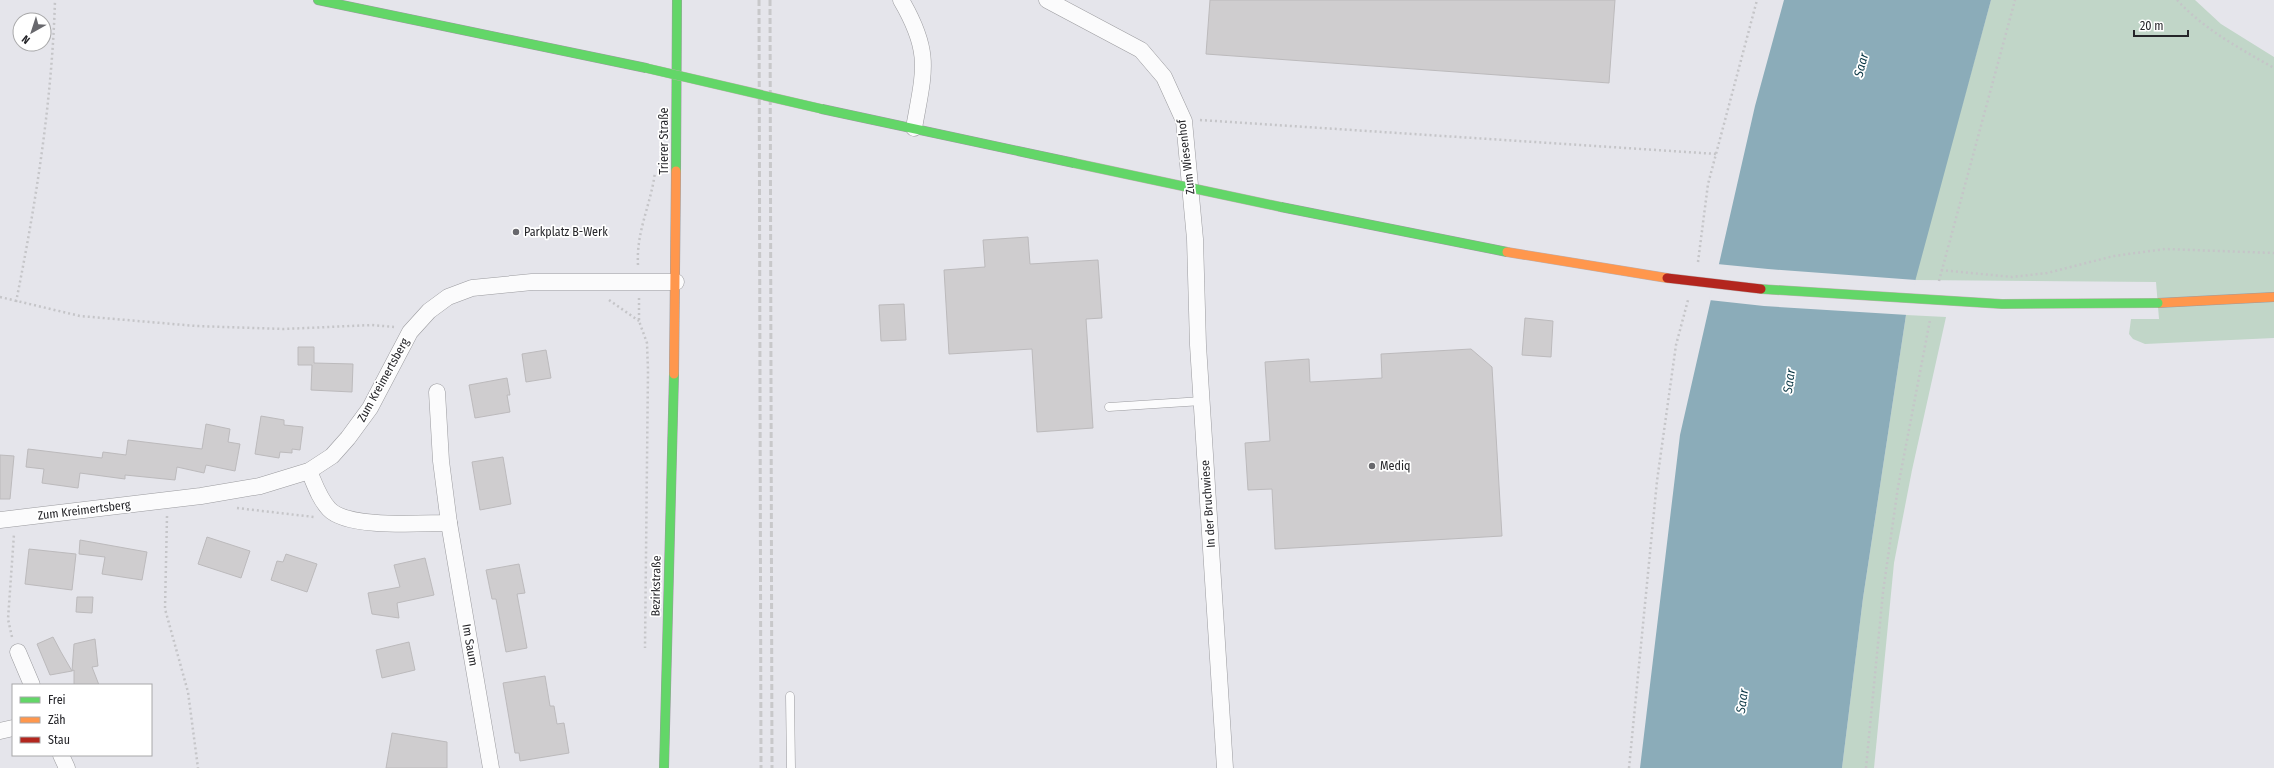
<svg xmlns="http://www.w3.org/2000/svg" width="2274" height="768" viewBox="0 0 2274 768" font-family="'Fira Sans Condensed',sans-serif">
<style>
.green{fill:#c1d6c8}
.water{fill:#8bacb9}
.pier{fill:#e5e5eb}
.building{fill:#cfcdcf;stroke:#bcbabc}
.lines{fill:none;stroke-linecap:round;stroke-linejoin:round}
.lane-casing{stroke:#9b9b9f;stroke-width:9}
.street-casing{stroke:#9b9b9f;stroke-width:17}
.fast-casing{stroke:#9b9b9f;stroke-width:10}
.slow-casing{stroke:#9b9b9f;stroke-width:10}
.path{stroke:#c5c5c8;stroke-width:2.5;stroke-dasharray:2 3;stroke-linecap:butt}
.lane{stroke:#fbfbfc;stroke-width:8}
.street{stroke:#fbfbfc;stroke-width:16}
.fast{stroke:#63d668;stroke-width:9}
.slow{stroke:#ff974d;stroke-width:9}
.rail{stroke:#c8c8ca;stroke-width:3;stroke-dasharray:6 3;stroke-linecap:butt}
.fast-bridge-casing{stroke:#bbb0b0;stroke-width:10;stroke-linecap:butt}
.slow-bridge-casing{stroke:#bbb0b0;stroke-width:10;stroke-linecap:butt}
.jam-bridge-casing{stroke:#bbb0b0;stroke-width:10;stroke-linecap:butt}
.fast-bridge{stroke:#63d668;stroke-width:9}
.slow-bridge{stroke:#ff974d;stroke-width:9}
.jam-bridge{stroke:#b3261e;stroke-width:9}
.poi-dot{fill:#68686d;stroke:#fff;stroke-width:1.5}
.labels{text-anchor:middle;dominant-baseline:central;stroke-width:3.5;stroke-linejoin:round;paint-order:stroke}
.street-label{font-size:12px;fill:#252529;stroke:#fff}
.poi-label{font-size:12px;fill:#252529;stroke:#fff;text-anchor:start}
.water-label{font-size:13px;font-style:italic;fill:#0a3745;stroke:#fff}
</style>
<rect width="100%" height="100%" fill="#e5e5eb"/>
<!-- green -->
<g class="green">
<polygon points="1991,0 2195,0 2221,24 2274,57 2274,338 2145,344 2133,339 2129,334 2131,319 2159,319 2156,282 1914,280"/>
<polygon points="1906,315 1946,317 1912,470 1894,563 1874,768 1842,768 1863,598"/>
</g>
<!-- water -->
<polygon class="water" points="1784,0 1991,0 1906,315 1863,598 1842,768 1640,768 1680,435 1755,106"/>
<!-- pier -->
<polygon class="pier" points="1717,264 1768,269 1916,280 1908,315 1764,306 1709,300"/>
<!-- building -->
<g class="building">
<polygon points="1210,0 1615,0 1609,83 1206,54"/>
<polygon points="1028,237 1030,264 1098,260 1102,318 1086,319 1093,428 1037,432 1032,349 949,354 944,270 985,267 983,240"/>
<polygon points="904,304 906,340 881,341 879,305"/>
<polygon points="1525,318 1553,321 1551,357 1522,355"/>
<polygon points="298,347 314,347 314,363 353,364 352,392 311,390 312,365 298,365"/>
<polygon points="1471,349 1492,367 1502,536 1275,549 1272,489 1248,490 1245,443 1270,441 1265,362 1309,359 1310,382 1382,378 1381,354"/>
<polygon points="546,350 551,378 526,382 522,354"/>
<polygon points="507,378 510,395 507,395 510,412 475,418 469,385"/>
<polygon points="261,416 284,420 284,425 303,427 300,450 292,449 292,453 280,452 279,458 255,454"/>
<polygon points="206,424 230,429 228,442 240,444 235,471 206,465 204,473 177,467 175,480 125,475 125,479 80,473 78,488 42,483 44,469 26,467 28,449 102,458 103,452 126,455 128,440 202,449"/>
<polygon points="0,455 14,456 10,499 0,499"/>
<polygon points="503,457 511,504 480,510 472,462"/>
<polygon points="207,537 250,551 241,578 198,564"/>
<polygon points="80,540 147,552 142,580 102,574 105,557 79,554"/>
<polygon points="29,549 76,554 72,590 25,584"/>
<polygon points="286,554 317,564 307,592 271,580 277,561 283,562"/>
<polygon points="425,558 434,595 397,603 399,618 372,614 368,593 400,587 394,565"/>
<polygon points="519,564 525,593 517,594 527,648 506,652 496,599 492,599 486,570"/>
<polygon points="77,597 93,597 92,613 76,612"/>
<polygon points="53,637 61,652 72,671 50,675 37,644"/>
<polygon points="95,639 98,666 92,667 99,685 74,685 74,670 72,671 74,644"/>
<polygon points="409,642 415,670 382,678 376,650"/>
<polygon points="545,676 550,706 554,706 557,724 564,723 569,753 520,761 519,753 515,753 503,683"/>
<polygon points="392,733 447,742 447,768 386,768"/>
</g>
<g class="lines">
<!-- lane casing -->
<g class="lane-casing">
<g id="lane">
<polyline points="1109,407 1202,401"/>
<polyline points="790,696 791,768"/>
</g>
</g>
<!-- street casing -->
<g class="street-casing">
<g id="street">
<path d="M901 0C932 53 924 71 914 128"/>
<polyline points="1047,0 1141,50 1164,77 1184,121 1195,239 1198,345 1225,768"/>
<polyline points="437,392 441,461 449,523 491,768"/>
<path d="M309 471C315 485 319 498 329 509 348 529 421 523 449 523"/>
<polyline points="0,520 201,496 260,486 309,471 332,456 348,438 370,408 410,332 429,311 448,297 472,288 532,282 676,282"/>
<polyline points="18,652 32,685"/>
<polyline points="0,731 13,728"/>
<polyline points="61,755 67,768"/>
</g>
</g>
<!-- fast casing -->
<g class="fast-casing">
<g id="fast">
<polyline points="318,0 646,68"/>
<polyline points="822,109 1074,163"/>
<polyline points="676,171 677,0"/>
<polyline points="1281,207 1507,252"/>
<polyline points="664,768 674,374"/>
</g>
</g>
<!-- slow casing -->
<g class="slow-casing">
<g id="slow">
<polyline points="2158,303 2274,297"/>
<polyline points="674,374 676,171"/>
</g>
</g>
<!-- path -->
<g class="path">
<path d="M2177 0C2205 30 2239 48 2274 68"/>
<polyline points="1200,120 1717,154"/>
<polyline points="1698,262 1708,184 1757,0"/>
<path d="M638 265C636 231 651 205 655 172"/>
<polyline points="1941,270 2012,277 2047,273 2114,256 2165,249 2274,253"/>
<polyline points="1939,281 2015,0"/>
<polyline points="0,297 80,316 196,326 284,329 372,325 394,327"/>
<polyline points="639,298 639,321 647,343 648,370 645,648"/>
<polyline points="609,300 639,321"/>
<path d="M16 302C36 203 52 101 55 0"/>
<polyline points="237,508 314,517"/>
<polyline points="167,516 165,609 188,692 198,768"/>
<polyline points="12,637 8,619 14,534"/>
<polyline points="1629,768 1657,481 1676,345 1688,300"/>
<polyline points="1866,768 1883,592 1898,487 1930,320"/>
</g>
<!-- lane -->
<use href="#lane" class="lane"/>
<!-- street -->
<use href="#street" class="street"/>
<!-- fast -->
<use href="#fast" class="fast"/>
<!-- slow -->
<use href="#slow" class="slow"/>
<!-- rail -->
<g class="rail">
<polyline points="759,0 761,768"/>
<polyline points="770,0 772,768"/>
</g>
<!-- fast-bridge casing -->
<g class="fast-bridge-casing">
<g id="fast-bridge">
<polyline points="646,68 822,109"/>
<polyline points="1074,163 1281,207"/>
<polyline points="1761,289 2002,304 2158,303"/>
</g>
</g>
<!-- slow-bridge casing -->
<g class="slow-bridge-casing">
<polyline id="slow-bridge" points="1507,252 1667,278"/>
</g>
<!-- jam-bridge casing -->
<g class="jam-bridge-casing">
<polyline id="jam-bridge" points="1667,278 1761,289"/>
</g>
<!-- fast-bridge -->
<use href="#fast-bridge" class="fast-bridge"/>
<!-- slow-bridge -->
<use href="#slow-bridge" class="slow-bridge"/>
<!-- jam-bridge -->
<use href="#jam-bridge" class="jam-bridge"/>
</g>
<!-- markers -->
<g class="poi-dot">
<circle cx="516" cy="232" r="4"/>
<circle cx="1372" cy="466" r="4"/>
</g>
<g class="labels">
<!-- street labels -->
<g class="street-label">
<text transform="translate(664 141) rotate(-90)">Trierer Straße</text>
<text transform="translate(1186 157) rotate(-97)">Zum Wiesenhof</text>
<text transform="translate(383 380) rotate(-61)">Zum Kreimertsberg</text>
<text transform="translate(1208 504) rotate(-94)">In der Bruchwiese</text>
<text transform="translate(84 510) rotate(-7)">Zum Kreimertsberg</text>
<text transform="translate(656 586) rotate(-89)">Bezirkstraße</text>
<text transform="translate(470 645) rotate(80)">Im Saum</text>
</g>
<!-- poi labels -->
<g class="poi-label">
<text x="524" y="232">Parkplatz B-Werk</text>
<text x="1380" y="466">Mediq</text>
</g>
<!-- water labels -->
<g class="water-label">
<text transform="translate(1861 65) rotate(-75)">Saar</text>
<text transform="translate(1789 381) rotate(-82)">Saar</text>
<text transform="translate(1742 701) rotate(-82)">Saar</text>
</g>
</g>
<!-- legend -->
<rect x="12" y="684" width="140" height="72" fill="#ffffff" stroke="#a8a8a9"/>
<rect x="20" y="697" width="20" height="6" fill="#63d668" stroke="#a8a8a9"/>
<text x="48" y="704" font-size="12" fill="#252529">Frei</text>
<rect x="20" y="717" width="20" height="6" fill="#ff974d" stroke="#a8a8a9"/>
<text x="48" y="724" font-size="12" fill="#252529">Zäh</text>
<rect x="20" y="737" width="20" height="6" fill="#b3261e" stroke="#a8a8a9"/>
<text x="48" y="744" font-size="12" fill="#252529">Stau</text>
<!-- north arrow -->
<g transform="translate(32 32) rotate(219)"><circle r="19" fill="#ffffff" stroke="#a8a8a9"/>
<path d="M0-3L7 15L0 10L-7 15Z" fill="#68686d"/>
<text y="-6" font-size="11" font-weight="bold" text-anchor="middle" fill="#252529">N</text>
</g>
<!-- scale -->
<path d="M2134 30v6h54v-6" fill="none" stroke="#252529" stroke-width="2"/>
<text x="2140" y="30" font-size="12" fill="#252529" stroke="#ffffff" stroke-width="3" paint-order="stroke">20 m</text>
</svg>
